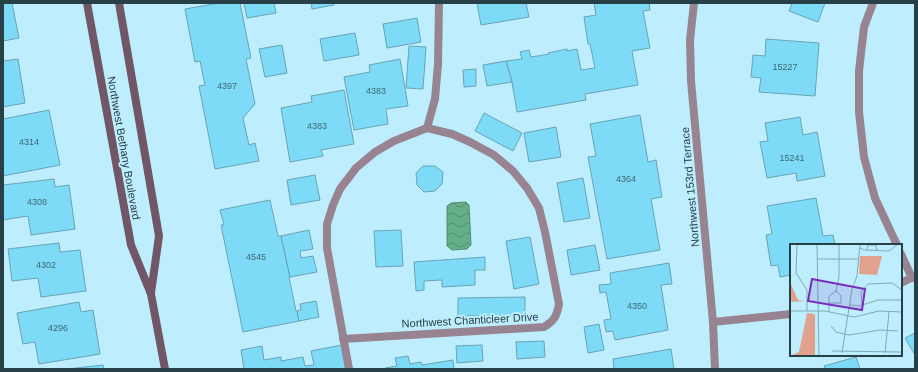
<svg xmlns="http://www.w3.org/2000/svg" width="918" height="372" viewBox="0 0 918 372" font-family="Arial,sans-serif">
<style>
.water{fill:url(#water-waves);stroke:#528e74}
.building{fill:#7edbf7;stroke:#69a3b5}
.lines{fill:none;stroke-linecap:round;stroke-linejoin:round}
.minor{stroke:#978490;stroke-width:8}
.secondary{stroke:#715668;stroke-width:8}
.labels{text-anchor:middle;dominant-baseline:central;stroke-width:4;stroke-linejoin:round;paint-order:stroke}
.number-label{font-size:9px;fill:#3d6773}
.street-label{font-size:11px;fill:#274047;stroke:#beeefd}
.inset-road{fill:none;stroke:#82a8b4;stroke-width:1}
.view{fill:#7b2cbf;fill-opacity:0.15;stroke:#7b2cbf;stroke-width:2}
.inset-edge{fill:none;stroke:#274047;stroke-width:2}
</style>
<defs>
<pattern id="water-waves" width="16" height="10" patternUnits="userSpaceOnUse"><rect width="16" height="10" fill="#64af87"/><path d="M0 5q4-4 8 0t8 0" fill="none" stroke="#529070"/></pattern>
</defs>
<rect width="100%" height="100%" fill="#beeefd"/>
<!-- water -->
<polygon class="water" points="466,202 469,205 471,245 467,249 452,250 447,246 447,206 451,203"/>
<!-- building -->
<g class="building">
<polygon points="3,3 12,3 19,38 3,41"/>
<polygon points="219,3 240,3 251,58 246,59 255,104 243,118 249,145 255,143 259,161 215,169 199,86 205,85 200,61 195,62 185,9"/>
<polygon points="244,3 274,3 276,13 247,18"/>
<polygon points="311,3 334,3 334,5 312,9"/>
<polygon points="477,3 526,3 529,17 481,25"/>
<polygon points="594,3 649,3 650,10 643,11 650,48 632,51 638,85 585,94 586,100 517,112 512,82 506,61 522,59 520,52 529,50 531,57 549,54 548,53 567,49 567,51 577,49 581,70 595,68 590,44 588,44 584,17 596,15"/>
<polygon points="792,3 825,3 818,22 789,11"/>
<polygon points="417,18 421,42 387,48 383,24"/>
<polygon points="355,33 359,55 324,61 320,39"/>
<polygon points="766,39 819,43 815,96 759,92 761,78 751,77 753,55 765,56"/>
<polygon points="282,45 287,73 265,77 259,49"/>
<polygon points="409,46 426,47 423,89 406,88"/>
<polygon points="18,59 25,103 3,107 3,61"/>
<polygon points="400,59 408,106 386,109 388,124 354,130 344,77 370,72 369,65"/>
<polygon points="506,61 512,82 487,86 483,65"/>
<polygon points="476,69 476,86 464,87 463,70"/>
<polygon points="344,90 354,144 321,150 323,156 290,162 281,108 312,102 311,96"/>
<polygon points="49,110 60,165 3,176 3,119"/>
<polygon points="484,113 522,133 513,151 475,131"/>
<polygon points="640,115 648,162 656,160 662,197 651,199 660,250 607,259 588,157 596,156 590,124"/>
<polygon points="800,117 803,135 817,132 825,176 797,181 796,173 767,178 760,142 768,141 765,123"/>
<polygon points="556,127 561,157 529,162 524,133"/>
<polygon points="423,166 435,166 443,172 442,184 435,191 424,192 417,185 416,173"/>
<polygon points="315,175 320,200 291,205 287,180"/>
<polygon points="583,178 590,218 564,222 557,183"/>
<polygon points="54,179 55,187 69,185 75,229 31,235 28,216 3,220 3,185"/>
<polygon points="816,198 823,236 833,235 835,245 791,245 791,275 780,277 778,265 771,266 766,235 772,234 767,206"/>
<polygon points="270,200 278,236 281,236 290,277 289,277 296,311 297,311 299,321 243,332 221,225 224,225 220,210"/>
<polygon points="309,230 313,249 300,251 301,258 313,256 317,272 290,277 281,236"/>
<polygon points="401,230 403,266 376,267 374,231"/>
<polygon points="530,237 539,284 514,289 506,241"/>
<polygon points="59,243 60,252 80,250 86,291 41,297 38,278 12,281 8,249"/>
<polygon points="595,245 600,270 571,275 567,250"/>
<polygon points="485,257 485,270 475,270 475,285 442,287 442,280 424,281 424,290 416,291 414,262"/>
<polygon points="669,263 672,284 661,285 668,330 615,340 613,331 606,332 604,320 611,319 606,292 600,293 599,285 611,284 610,273"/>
<polygon points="525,297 525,315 458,316 458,298"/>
<polygon points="316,301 319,317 299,321 297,311 301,310 300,304"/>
<polygon points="79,302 81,312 93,310 100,354 39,364 35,342 23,344 17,313"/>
<polygon points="599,324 604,350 588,353 584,327"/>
<polygon points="915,333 915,355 905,338"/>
<polygon points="544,341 545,357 517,359 516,342"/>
<polygon points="342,345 346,369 244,369 241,350 262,346 264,360 281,357 281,361 303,357 305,366 314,365 311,351"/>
<polygon points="482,345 483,361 457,363 456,346"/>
<polygon points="671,349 674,369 614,369 613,359"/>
<polygon points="408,356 410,364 421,362 422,365 453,360 454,369 385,369 385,368 397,366 395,358"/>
<polygon points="856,357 860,369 825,369 824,366"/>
<polygon points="103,365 104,369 67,369"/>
</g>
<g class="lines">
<!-- minor -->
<g class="minor">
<polyline points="694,3 690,40 691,81 713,322 715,369"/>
<polyline points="873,3 864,27 859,71 859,112 864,157 875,198 897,245"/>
<polyline points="901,254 912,278"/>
<polyline points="901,283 915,276"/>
<polyline points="713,322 791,314"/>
<path d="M343 339 544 327C554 321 557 316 559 304L545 232 539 208 527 188 513 171 494 155 470 142 452 134 427 128"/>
<polyline points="349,369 327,248 327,224 333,205 340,189 356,168 375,152 394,141 427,128 435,99 438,64 439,3"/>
</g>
<!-- secondary -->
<g class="secondary">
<polyline points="87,3 131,245 151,294 165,369"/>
<polyline points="119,3 159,236 151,293"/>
</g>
</g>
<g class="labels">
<!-- number labels -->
<g class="number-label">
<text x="785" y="67">15227</text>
<text x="227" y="86">4397</text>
<text x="376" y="91">4383</text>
<text x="317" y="126">4383</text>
<text x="29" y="142">4314</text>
<text x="792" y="158">15241</text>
<text x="626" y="179">4364</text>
<text x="37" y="202">4308</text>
<text x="256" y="257">4545</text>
<text x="46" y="265">4302</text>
<text x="637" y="306">4350</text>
<text x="58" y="328">4296</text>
</g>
<!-- street labels -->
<g class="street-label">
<text transform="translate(124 148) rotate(80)">Northwest Bethany Boulevard</text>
<text transform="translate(690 187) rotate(-95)">Northwest 153rd Terrace</text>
<text transform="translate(470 320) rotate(-3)">Northwest Chanticleer Drive</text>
</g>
</g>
<!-- overview -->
<g transform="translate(790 244)">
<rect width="112" height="112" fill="#beeefd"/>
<path d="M70 12H92L87 31 69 30ZM0 38 8 56 15 57 0 58ZM17 69 25 70V112H0L9 108Z" fill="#e1a28d"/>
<path class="inset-road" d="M7 0 6 29 17 46V67M27 0 29 112M70 4 74 6 99 7 108 0M77 6 78 1H86L87 7M27 15H68M39 59H51V52L46 47M60 61 69 62 88 56H112M72 61 71 48 78 40 102 39 112 46M0 67H35L64 73 89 67 112 68M39 68V52L46 47 49 33V0M41 82 46 88 59 91 90 86 108 87M42 107 112 108M52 109 62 45 67 32 70 0M95 109 99 68"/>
<path class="view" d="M22 35 75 45 72 66 18 57Z"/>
<rect width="112" height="112" class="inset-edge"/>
</g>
<!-- border -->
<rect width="918" height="372" fill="none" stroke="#274047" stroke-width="8"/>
</svg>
